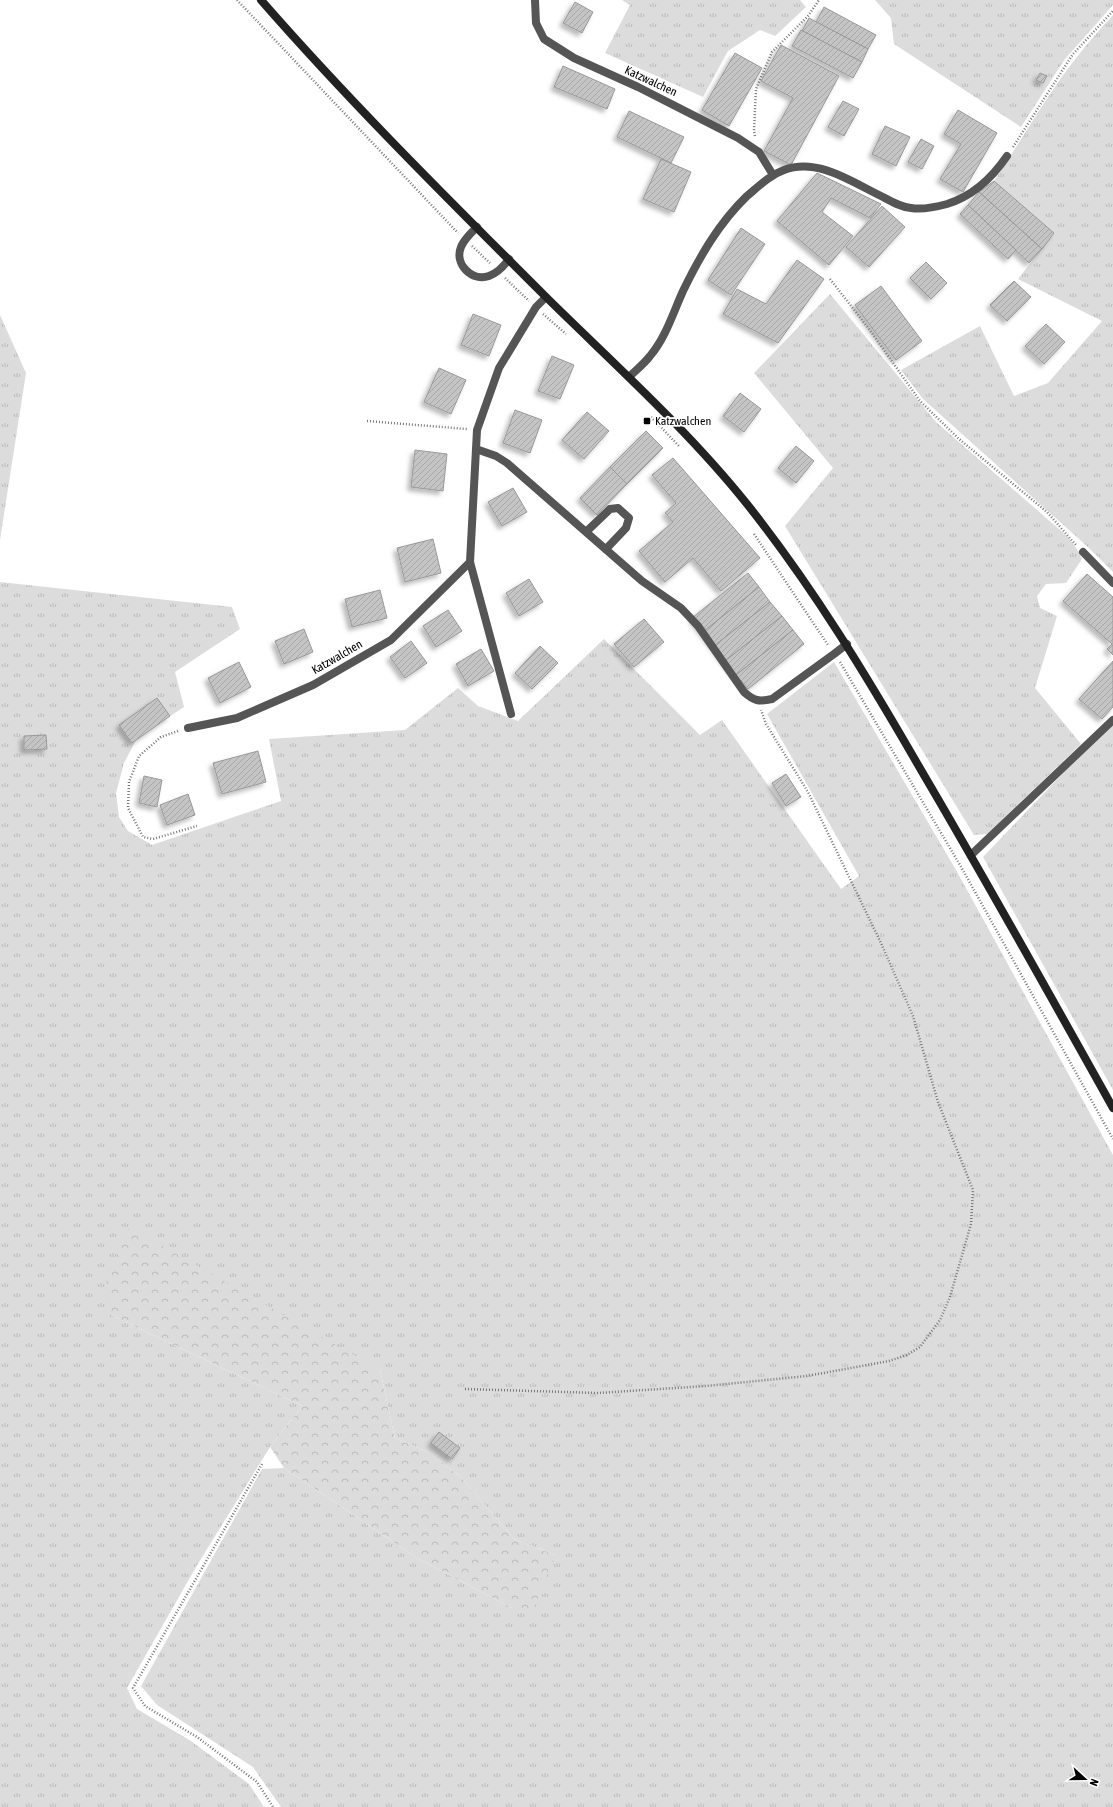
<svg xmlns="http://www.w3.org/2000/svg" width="1113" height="1807" viewBox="0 0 1113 1807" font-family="'Asap Condensed',sans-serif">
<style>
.grass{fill:url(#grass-tufts)}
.forest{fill:url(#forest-crowns)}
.building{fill:url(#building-hatch);stroke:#999;filter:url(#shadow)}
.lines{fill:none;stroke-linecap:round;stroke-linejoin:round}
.path{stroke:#777;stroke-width:2.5;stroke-dasharray:1 2;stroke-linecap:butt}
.lane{stroke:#555;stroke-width:8}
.street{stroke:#555;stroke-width:8}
.secondary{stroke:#222;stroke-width:8}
.poi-dot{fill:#000;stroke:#fff;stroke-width:1.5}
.labels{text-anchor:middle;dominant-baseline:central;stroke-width:3.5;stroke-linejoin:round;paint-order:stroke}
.street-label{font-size:12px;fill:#000;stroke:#fff}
.poi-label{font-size:12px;fill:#000;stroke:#fff;text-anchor:start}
</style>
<defs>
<pattern id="grass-tufts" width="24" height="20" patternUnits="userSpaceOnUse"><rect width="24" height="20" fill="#dcdcdc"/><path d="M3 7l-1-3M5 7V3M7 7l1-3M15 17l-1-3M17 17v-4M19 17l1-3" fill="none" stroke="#bbb"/></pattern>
<pattern id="forest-crowns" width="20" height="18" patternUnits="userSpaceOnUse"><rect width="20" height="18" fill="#dcdcdc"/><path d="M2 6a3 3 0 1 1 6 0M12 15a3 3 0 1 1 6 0" fill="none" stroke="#bbb"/></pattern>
<pattern id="building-hatch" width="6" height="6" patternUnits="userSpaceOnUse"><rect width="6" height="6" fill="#c4c4c4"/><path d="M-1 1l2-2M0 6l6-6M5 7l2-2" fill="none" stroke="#a7a7a7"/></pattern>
<filter id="shadow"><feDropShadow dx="-3.5" dy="3.5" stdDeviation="2" flood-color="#0004"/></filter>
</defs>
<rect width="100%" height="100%" fill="#fff"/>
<!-- grass -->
<g class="grass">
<polygon points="622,0 800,0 806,7 775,36 760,30 728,51 703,97 605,53 630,5"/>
<polygon points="875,0 1113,0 1113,5 1065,59 1021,127 894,44 891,18"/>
<path d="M1113 15V572L1088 547 923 399 901 370 980 326 1014 396 1048 383 1102 321 1018 279 1054 233 994 181C1017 147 1037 112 1061 78 1077 56 1094 35 1113 15Z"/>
<polygon points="830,294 936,422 1068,537 1077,549 1082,559 1066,583 1046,584 1037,596 1040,608 1057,616 1035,688 1081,744 987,834 974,835 785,526 833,468 754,373"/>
<polygon points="0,315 26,373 0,540"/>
<polygon points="0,582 232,607 240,629 175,672 184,707 137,738 124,763 116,793 119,817 128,831 152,845 281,801 269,739 405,730 458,688 478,706 518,721 604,639 700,735 722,720 841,889 859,876 767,714 834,662 956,870 1113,1155 1113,1807 281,1807 253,1767 157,1705 141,1686 262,1469 284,1468 417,1558 512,1608 555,1555 514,1539 461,1477 428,1452 395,1438 380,1370 109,1314 302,1406 270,1447 196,1567 127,1688 137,1709 191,1741 249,1784 264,1807 0,1807"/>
<polygon points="1113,724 1113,1090 983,857 1086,749"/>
</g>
<!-- forest -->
<polygon class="forest" points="129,1227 380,1370 395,1438 428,1452 461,1477 514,1539 555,1555 533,1611 512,1608 417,1558 284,1468 270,1447 302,1406 109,1314 106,1278"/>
<!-- building -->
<g class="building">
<polygon points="575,2 593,12 582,33 563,23"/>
<polygon points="824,7 876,35 868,49 816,22"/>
<polygon points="809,18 868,49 862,62 802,31"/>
<polygon points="801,30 862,62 853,78 792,46"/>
<polygon points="781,45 839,76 791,165 764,151 793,98 761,81"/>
<polygon points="735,53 762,68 729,126 702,110"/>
<polygon points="563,66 615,89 607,109 554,87"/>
<polygon points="1040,73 1047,76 1043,83 1036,80"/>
<polygon points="843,101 859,109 844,136 828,127"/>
<polygon points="958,110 997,133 963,192 940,179 961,144 944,134"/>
<polygon points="629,111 684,137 671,163 617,137"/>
<polygon points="885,126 910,137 896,166 872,154"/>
<polygon points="921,139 934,146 922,169 908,162"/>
<polygon points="661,159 691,172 674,212 643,199"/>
<polygon points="817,173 881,204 870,218 831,198 822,212 853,236 829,265 777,221"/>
<polygon points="994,181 1054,233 1042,249 979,192"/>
<polygon points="979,192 1042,249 1029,263 968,205"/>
<polygon points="968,205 1016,250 1008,259 960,214"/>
<polygon points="882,206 905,227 869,267 846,247"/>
<polygon points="741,228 765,244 731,295 708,280"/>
<polygon points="797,260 824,279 778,343 723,314 737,289 766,304"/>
<polygon points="926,262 947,283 931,299 910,278"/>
<polygon points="1014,281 1031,297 1007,321 990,305"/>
<polygon points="881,286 922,341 896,360 855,305"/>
<polygon points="473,314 501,325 489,356 461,345"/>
<polygon points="1046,324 1065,342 1044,364 1025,346"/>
<polygon points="552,356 574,365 560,399 538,391"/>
<polygon points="439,368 466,380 451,414 424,402"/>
<polygon points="740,393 761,409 744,432 723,416"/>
<polygon points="515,410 542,420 530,453 503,443"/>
<polygon points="587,412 609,431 584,459 562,440"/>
<polygon points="646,431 663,448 627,484 610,467"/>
<polygon points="796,446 814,461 796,483 778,468"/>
<polygon points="415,450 447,454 443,491 411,487"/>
<polygon points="673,458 760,558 721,591 693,558 665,582 639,551 673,522 665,513 676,503 652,475"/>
<polygon points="610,467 627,484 597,515 580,498"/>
<polygon points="513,488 527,512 502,526 488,502"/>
<polygon points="433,539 441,573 405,582 397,548"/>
<polygon points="748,573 759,587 703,632 692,618"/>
<polygon points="1087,574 1113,597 1113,655 1107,649 1112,644 1063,601"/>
<polygon points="529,579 543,602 519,616 506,593"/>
<polygon points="759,587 770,602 714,646 703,632"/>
<polygon points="380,590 387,618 352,627 345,599"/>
<polygon points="770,602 782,616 725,661 714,646"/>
<polygon points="448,610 462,631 436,647 423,626"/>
<polygon points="782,616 793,630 736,675 725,661"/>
<polygon points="644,619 664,642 634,667 614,644"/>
<polygon points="304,629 313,652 284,664 275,641"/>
<polygon points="793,630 804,644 748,689 736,675"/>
<polygon points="411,641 427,663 405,678 390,657"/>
<polygon points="540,646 558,663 532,689 515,673"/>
<polygon points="481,649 494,671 468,686 456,664"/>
<polygon points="1113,661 1113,707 1102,719 1079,699"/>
<polygon points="239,662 251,687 220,703 208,678"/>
<polygon points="157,698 170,716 132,743 119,725"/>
<polygon points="46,735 47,749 24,750 24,736"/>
<polygon points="258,751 266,782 222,794 213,763"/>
<polygon points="786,774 801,797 786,806 772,783"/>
<polygon points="144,776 162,780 157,807 139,803"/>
<polygon points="188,794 195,815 167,825 160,805"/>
<polygon points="439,1432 460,1448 452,1459 431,1443"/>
</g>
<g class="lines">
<!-- path -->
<g class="path">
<polyline points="237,0 458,233"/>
<polyline points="755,136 754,131 756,89 772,52 808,16 819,0"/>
<polyline points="1013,147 1073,54 1113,11"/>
<polyline points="472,246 490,263"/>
<polyline points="505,278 529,301"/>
<polyline points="830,279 869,329 920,401 959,439 1047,512 1076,545"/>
<polyline points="543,314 566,334"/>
<polyline points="651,417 680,447"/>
<polyline points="367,421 467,429"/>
<polyline points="754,534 828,645"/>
<polyline points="840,662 960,865 1113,1139"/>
<polyline points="178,731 161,737 139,756 129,782 128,808 143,837 153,839 197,826"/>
<polyline points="465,1389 598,1393 706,1386 807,1376 889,1361 907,1355 920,1347 940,1320 950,1297 971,1224 973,1190 938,1102 913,1016 881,943 808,792 766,724 761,710"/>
<polyline points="262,1464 133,1688 145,1706 197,1737 257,1782 273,1807"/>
</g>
<!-- lane -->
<g class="lane">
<path d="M477 227C471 233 464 239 461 247 454 264 472 282 489 276 497 273 504 266 509 259"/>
<polyline points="1083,552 1113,583"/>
<polyline points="971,855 1113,720"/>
</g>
<!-- street -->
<g class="street">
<polyline points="535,0 536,23 544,39 574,58 638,87 738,138 759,152 773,175"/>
<path d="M629 377C636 370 644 364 650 356 666 337 673 313 683 291 700 256 719 223 747 196 759 186 770 175 784 170 818 157 853 183 883 197 892 202 901 207 911 208 923 210 936 207 947 204 973 196 992 178 1007 156"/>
<path d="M476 449 496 456 507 463 642 581 681 608 698 626 744 692C754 701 759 702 772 699L834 654 847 644"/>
<polyline points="587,531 610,509 618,508 629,518 626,528 606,549"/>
<polyline points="511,714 470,562 476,449 477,430 499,368 536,307 546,297"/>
<polyline points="188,728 237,718 313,685 391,640 470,562"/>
</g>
<!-- secondary -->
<path class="secondary" d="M261 0C351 103 448 199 545 296 613 363 687 429 747 504 813 587 868 678 921 770 987 882 1050 995 1113 1108"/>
</g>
<!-- markers -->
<rect class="poi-dot" x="643" y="417" width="8" height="8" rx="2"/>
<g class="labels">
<!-- street labels -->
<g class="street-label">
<text transform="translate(651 81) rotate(25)">Katzwalchen</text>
<text transform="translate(337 657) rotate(-30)">Katzwalchen</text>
</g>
<!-- poi labels -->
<g class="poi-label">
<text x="655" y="421">Katzwalchen</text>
</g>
</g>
<!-- north arrow -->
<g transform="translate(1085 1779) rotate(111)" stroke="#ffffff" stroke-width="3" paint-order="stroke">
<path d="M0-3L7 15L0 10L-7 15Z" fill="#000000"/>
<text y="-6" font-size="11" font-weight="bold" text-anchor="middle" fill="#000000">N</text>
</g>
</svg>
